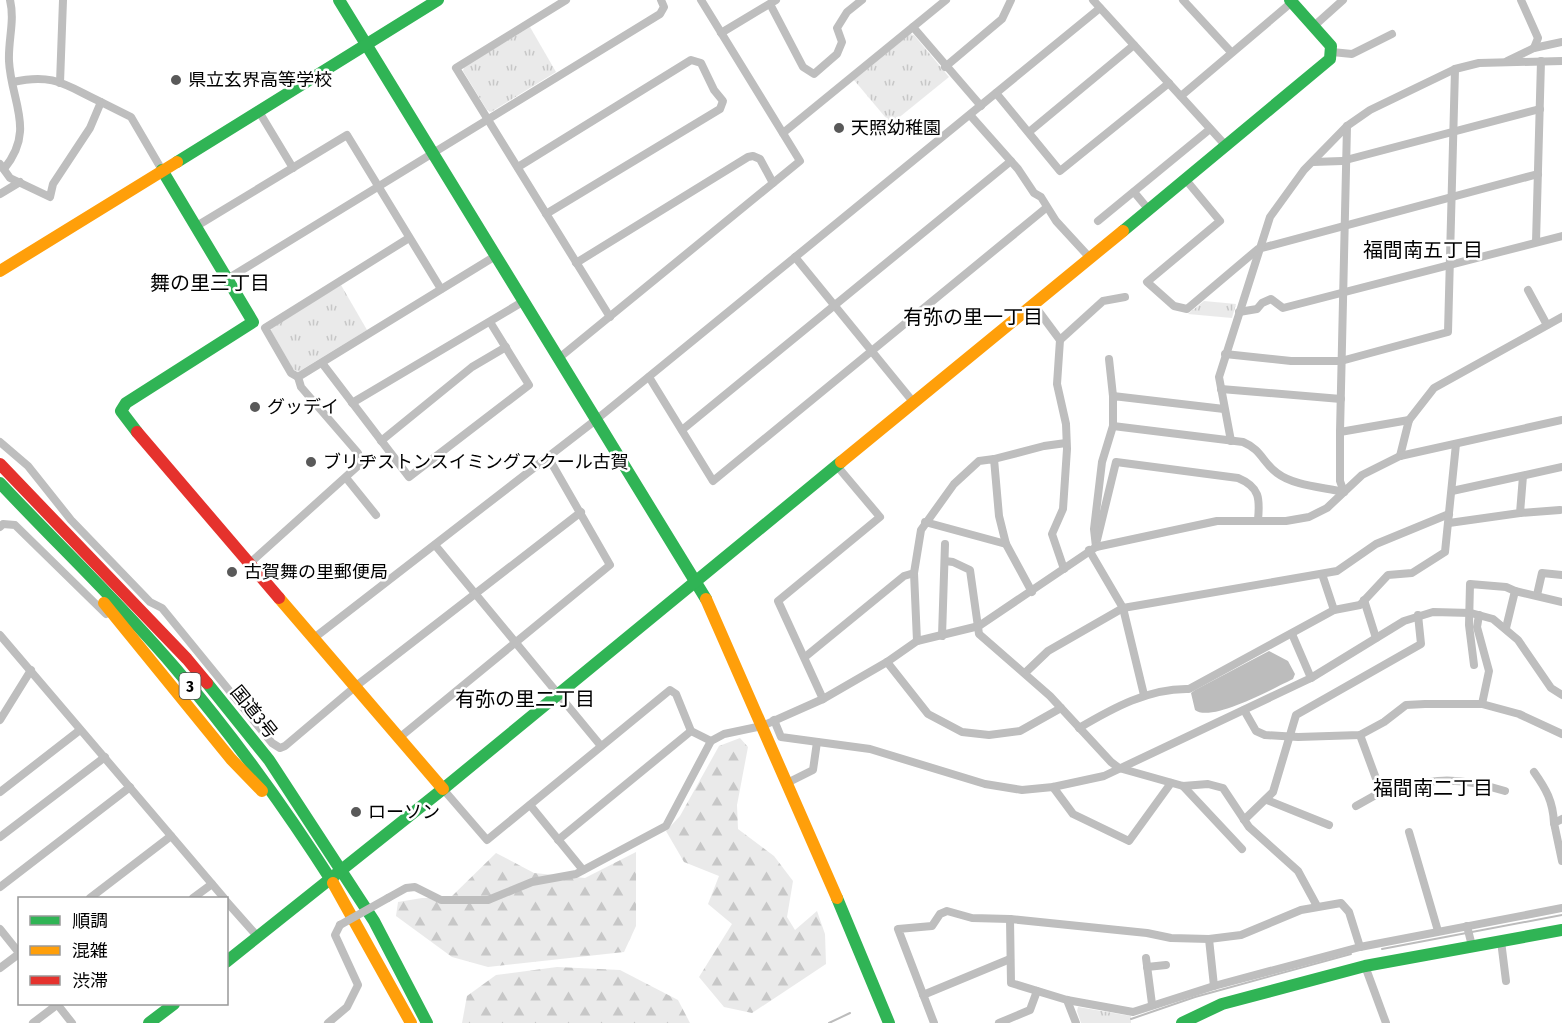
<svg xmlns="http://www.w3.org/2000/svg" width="1562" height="1023" viewBox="0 0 1562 1023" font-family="'Fira Sans Condensed','Noto Sans JP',sans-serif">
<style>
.forest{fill:url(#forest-firs)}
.park{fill:url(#park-tufts)}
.water{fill:#bcbcbc}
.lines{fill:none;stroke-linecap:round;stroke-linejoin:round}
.stream{stroke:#bcbcbc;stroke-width:2}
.street{stroke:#bebebe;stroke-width:8}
.fast{stroke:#30b455;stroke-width:12}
.slow{stroke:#ff9f0a;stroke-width:12}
.jam{stroke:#e5322d;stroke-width:12}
.street-bridge{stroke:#bebebe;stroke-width:8}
.poi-dot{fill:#595959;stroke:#fff;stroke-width:2}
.labels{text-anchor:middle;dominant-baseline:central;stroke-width:5;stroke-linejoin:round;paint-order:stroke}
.shield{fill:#fff;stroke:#4c4c4c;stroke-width:1.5}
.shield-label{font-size:16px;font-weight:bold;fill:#000}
.poi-label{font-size:18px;fill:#000;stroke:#fff;text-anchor:start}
.street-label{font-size:18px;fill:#000;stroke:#fff}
.neighbourhood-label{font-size:20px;fill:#000;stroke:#fff}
</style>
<defs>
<pattern id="forest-firs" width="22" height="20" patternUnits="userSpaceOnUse" patternTransform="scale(1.5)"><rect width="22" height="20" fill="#eaeaea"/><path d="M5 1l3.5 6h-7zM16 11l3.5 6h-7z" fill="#c7c7c7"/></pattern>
<pattern id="park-tufts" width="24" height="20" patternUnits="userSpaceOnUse" patternTransform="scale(1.5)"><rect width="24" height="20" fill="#eaeaea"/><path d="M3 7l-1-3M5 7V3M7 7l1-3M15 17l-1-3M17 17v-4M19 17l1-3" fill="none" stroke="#c7c7c7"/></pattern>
</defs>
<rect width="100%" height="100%" fill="#fff"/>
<!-- forest -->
<g class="forest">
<polygon points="740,738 748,747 737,805 738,829 774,856 793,881 787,917 795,930 817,911 825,934 826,964 752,1013 724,1007 699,977 732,924 708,904 719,876 684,862 666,831 680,816 719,746"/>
<polygon points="636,852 636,926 624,952 488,967 452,957 396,916 398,902 422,898 450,898 496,853 534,873 585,878"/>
<polygon points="557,967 620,970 678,1000 690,1023 462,1023 467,996 496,975"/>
</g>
<!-- park -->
<g class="park">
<polygon points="530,27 556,72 491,112 487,110 463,71 464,67"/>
<polygon points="910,34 914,35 949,77 891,124 854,80"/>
<polygon points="341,285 367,330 298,372 293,369 271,331 272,326"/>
<polygon points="1204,301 1236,304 1232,318 1188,314"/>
<polygon points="1078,1007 1131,1016 1131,1023 1081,1023 1077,1011"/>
</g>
<!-- water -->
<path class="water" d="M1269 651 1288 661 1295 674 1293 679C1274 688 1211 723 1195 710L1191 693 1195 690Z"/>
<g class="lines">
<!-- stream -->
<g class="stream">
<polyline points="1382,949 1562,915"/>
<polyline points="1131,1019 1195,997 1351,954"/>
<polyline points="829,1023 850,1013"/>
</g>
<!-- street -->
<g class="street">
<polyline points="566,0 456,68 610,317"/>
<polyline points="1093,0 1227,147"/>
<polyline points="1183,0 1231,52"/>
<polyline points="770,4 803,67 814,74 837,54 842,42 837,28 847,12 862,0"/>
<polyline points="1314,26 1343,0"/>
<polyline points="913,27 981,106"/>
<polyline points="721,33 776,0"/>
<polyline points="1534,48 1562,42"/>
<polyline points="1332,52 1352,54 1392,34"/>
<polyline points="1507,61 1534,48 1538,38 1521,0"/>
<polyline points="945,67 1002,19 1011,0"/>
<path d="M13 82C54 73 65 85 101 102"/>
<polyline points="60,83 63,0"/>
<polyline points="996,93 1060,171 1169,83"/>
<polyline points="1181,96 1292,2"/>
<polyline points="258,110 293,168"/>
<polyline points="970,115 1018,169 1034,193 1041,197 1056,221 1090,258"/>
<polyline points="1029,132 1134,45"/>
<polyline points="783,133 946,0"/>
<polyline points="1313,162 1342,161 1540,109"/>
<polyline points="0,164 10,178 50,197 53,184 90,128 101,102 131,117 162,170"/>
<polyline points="518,167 691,60 701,63 714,90 723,101 720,109 546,214"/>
<path d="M4 169C36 130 11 102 9 61 8 40 15 21 10 0"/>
<polyline points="1186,180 1220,221 1147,282 1174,306 1187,309 1258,249 1538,174"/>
<polyline points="1134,192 1149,210"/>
<polyline points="0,194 20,182"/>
<polyline points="1098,221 1210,129"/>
<polyline points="195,227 347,135 441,289"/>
<polyline points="1536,242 1541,61"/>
<polyline points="795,257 914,403"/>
<polyline points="576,263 748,157 753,156 760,159 773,183"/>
<polyline points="229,278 660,14 664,7 661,0"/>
<polyline points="1528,290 1547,325"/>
<polyline points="1034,305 1060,340 1057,384 1066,424 1067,449 1063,509 1052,534 1064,569"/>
<polyline points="1239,312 1257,309 1262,303 1271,299 1283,308 1562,236"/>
<polyline points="1060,340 1103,301 1125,297"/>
<polyline points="1225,354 1291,361 1341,361 1448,332 1455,69"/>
<polyline points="559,358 800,161 701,0"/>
<polyline points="1109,359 1113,396"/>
<polyline points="322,363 409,477 529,385 490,322"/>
<polyline points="298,377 291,373 265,328 409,238"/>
<polyline points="649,377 713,481 1046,208"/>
<polyline points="1221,389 1341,399"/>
<polyline points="352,403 524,301"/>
<path d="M1113 426 1243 442C1262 450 1262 462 1277 473 1294 486 1323 487 1344 492"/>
<polyline points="682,430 1011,161"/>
<polyline points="1340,432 1409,420"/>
<polyline points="381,441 472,367 506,347"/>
<polyline points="1231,441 1219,377 1270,217 1304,170 1347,126 1370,110 1455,69 1479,63 1562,61"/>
<polyline points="0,442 28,466 71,520 150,602 162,608 272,743 280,748 285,746 356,686 581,512"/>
<polyline points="1400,456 1409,420 1434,388 1562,317"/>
<polyline points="994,459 1044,446 1066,443"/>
<polyline points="347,479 376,515"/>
<polyline points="1452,491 1562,467"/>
<polyline points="1344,492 1340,481 1340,432 1347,126"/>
<polyline points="1520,513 1560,510"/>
<polyline points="925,522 1006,544"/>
<polyline points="1449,523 1520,513 1523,476"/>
<polyline points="0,527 3,524 15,525 106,614"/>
<path d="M1097 540 1116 462 1238 478C1260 487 1260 499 1258 520"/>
<polyline points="435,545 601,746"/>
<polyline points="1096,547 1094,529 1102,462 1113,426 1113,396 1224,409"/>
<polyline points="1089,550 1123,608 1144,695"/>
<polyline points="945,561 953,562 970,570 979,634 1050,696 1111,762 1119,768 1183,786 1208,784 1223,788 1249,827 1298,871 1317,906"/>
<polyline points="250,563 360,464 358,453 301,387 298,377 497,255"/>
<polyline points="1322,574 1334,610"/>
<polyline points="1537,595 1542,573 1562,575"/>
<polyline points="1364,600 1376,638"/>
<polyline points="1479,615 1477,627 1489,671 1482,704"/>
<polyline points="1506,628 1515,591 1562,602"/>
<polyline points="1292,634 1311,678"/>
<polyline points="0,635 224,898"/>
<polyline points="942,636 945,544"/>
<polyline points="314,638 597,419 1100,8"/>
<polyline points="917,641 914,573 921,530 954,484 979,461 994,459 999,516 1006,544 1032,592"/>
<polyline points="805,657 904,576 914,573"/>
<polyline points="887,662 928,714 962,732 989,735 1020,731 1061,708"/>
<polyline points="1474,665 1469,625 1470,584 1506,587 1515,591"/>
<polyline points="1025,673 1048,651 1123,608 1337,571 1376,544 1449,514"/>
<polyline points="823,699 778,601 880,517 837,466"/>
<polyline points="1244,710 1256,731 1265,735 1298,737 1360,735 1384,722 1406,705 1425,704 1482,704 1519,714 1562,734"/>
<polyline points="0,720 31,670"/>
<polyline points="774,720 781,737 870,749 985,784 1022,790 1053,787 1104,776 1311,678 1404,621 1433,612 1471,613 1493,619 1518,640 1551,688 1562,695"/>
<path d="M1079 728C1113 708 1149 688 1189 689L1334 610 1360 605 1388 575 1412 573 1445 552 1456 444"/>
<polyline points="399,738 610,565 548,457"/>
<path d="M1534 772C1546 789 1553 801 1554 823"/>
<polyline points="787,783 813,770 817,742"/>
<polyline points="1183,786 1242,849"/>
<polyline points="1053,787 1073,814 1129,841 1171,783"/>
<polyline points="443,789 487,840 670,690 676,694 691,731 711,741"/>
<polyline points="0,792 80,730"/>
<path d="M1381 792C1432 779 1454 775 1505 791"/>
<polyline points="1267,800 1329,825"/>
<polyline points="530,805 583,870"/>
<polyline points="1356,806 1381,792 1360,735"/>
<polyline points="1562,819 1554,823 1562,861"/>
<polyline points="1244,820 1273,792 1296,715 1421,644 1418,615"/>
<polyline points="1409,832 1438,931"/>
<polyline points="0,837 105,757"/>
<polyline points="558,840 691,731"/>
<polyline points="0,887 130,787"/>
<polyline points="90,898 171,836"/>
<polyline points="193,898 212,884"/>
<polyline points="388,898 406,888 415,887 441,900 488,900 532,882 576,874 666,826 711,741 724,734 762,726 823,699 887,662 917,641 979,626 1096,547 1217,521 1286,521 1309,517 1327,508 1362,475 1400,456 1562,420"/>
<polyline points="226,901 258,937"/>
<polyline points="1010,919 1011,983 1067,1000 1133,1012 1214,986 1360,947 1562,908"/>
<polyline points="1467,926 1472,946"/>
<polyline points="0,929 20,954"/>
<polyline points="1209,939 1214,986"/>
<polyline points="1501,941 1506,981"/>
<polyline points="1146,958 1152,1004"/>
<polyline points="1365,966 1386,1023"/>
<polyline points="1147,967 1166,965"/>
<polyline points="0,968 20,953"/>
<polyline points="923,995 1010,959"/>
<polyline points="1067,1000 1076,1023"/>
<polyline points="57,1004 72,1023"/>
<polyline points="33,1023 58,1004"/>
<polyline points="328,1023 347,1007 358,985 335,935 340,925"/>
<polyline points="934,1023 898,929 932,926 940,914 947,911 972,918 1010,919 1147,933 1171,938 1209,939 1241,935 1301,910 1341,903 1349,912 1360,947"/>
<polyline points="999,1023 1030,1010 1037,991"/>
</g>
<!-- fast -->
<g class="fast">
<polyline points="339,0 706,599"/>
<polyline points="177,162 438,0"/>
<polyline points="1123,231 1330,59 1331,46 1290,0"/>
<polyline points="137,432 121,411 126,403 253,322 162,170"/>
<path d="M0 483C58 545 121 604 176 669 234 737 285 808 333 883"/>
<polyline points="207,683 269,760 374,921 427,1023"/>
<polyline points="837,898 889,1023"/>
<polyline points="226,962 443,789 841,462"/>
<polyline points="149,1023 174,1004"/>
<polyline points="1182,1023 1222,1004 1365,966 1562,930"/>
</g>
<!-- slow -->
<g class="slow">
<polyline points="0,271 177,162"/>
<polyline points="841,462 1123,231"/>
<polyline points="279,598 443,789"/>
<polyline points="706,599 837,898"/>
<polyline points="104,603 231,759 262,791"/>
<polyline points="333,883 411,1023"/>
</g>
<!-- jam -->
<g class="jam">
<polyline points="137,432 279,598"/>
<polyline points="0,464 187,659 207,683"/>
</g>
<!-- street-bridge -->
<polyline class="street-bridge" points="340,925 388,898"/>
</g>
<!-- markers -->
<g class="poi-dot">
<circle cx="176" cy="80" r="6"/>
<circle cx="839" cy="128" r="6"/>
<circle cx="255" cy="407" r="6"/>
<circle cx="311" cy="462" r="6"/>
<circle cx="232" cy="572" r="6"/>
<circle cx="356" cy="812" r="6"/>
</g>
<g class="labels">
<!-- shield labels -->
<rect class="shield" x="179.5" y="673" width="21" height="26" rx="4.5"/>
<g class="shield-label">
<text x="190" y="686">3</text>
</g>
<!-- poi labels -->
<g class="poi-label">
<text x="188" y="80">県立玄界高等学校</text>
<text x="851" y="128">天照幼稚園</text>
<text x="267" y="407">グッデイ</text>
<text x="323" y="462">ブリヂストンスイミングスクール古賀</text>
<text x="244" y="572">古賀舞の里郵便局</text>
<text x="368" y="812">ローソン</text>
</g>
<!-- street labels -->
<g class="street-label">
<text transform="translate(254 712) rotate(51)">国道3号</text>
</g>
<!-- neighbourhood labels -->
<g class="neighbourhood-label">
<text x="1423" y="250">福間南五丁目</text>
<text x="210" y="283">舞の里三丁目</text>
<text x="973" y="317">有弥の里一丁目</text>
<text x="525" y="699">有弥の里二丁目</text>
<text x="1433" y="788">福間南二丁目</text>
</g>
</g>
<!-- legend -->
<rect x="18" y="897" width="210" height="108" fill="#ffffff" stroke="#999999" stroke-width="1.5"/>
<rect x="30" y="916" width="30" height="9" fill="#30b455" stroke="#999999" stroke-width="1.5"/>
<text x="72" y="927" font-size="18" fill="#000000">順調</text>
<rect x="30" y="946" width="30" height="9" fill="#ff9f0a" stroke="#999999" stroke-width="1.5"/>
<text x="72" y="957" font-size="18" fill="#000000">混雑</text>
<rect x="30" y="976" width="30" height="9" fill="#e5322d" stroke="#999999" stroke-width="1.5"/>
<text x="72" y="987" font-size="18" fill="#000000">渋滞</text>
</svg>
